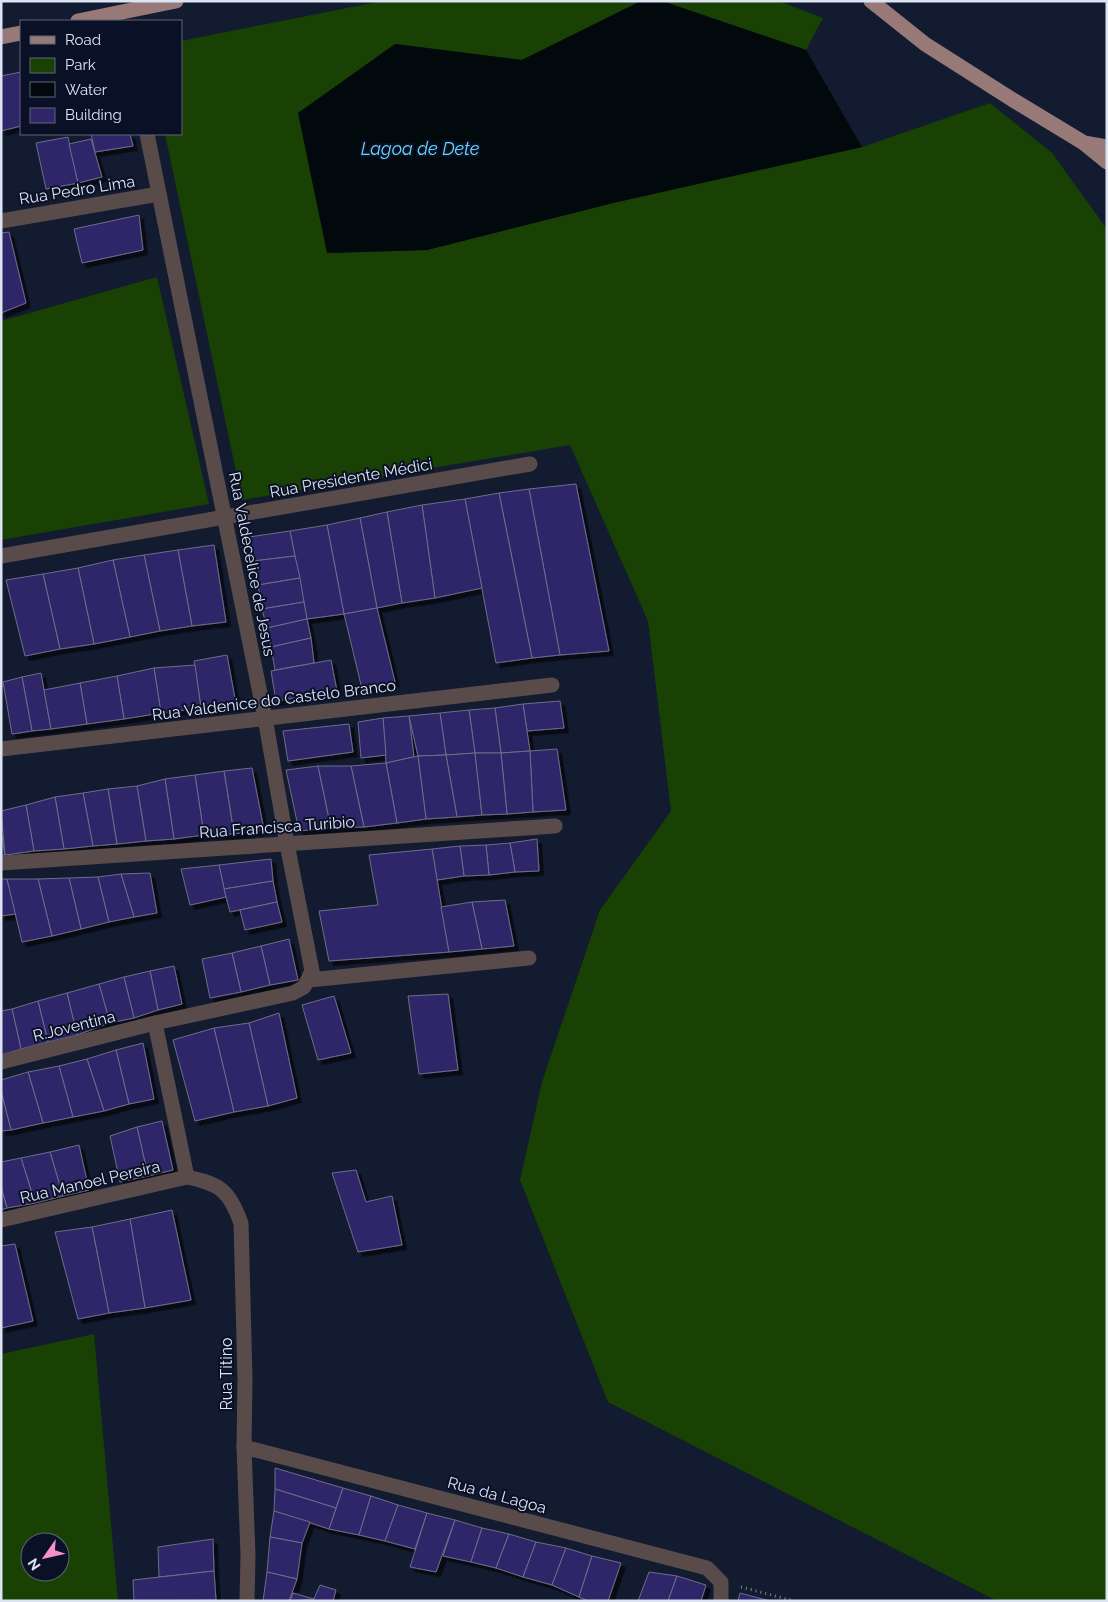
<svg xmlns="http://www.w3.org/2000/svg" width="1108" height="1602" viewBox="0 0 1108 1602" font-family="Raleway,sans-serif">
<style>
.green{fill:#184103;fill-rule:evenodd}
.water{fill:#01090d}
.building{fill:#2f2667;stroke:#6d6d89;filter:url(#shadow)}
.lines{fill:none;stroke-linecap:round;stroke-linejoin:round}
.path{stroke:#7b8395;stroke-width:3;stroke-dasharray:1 4;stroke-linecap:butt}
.minor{stroke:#594b4a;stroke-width:15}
.primary{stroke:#977a78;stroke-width:15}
.labels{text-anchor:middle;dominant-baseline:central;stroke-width:4;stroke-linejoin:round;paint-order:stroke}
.street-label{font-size:16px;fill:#dce3f2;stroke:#0a1126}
.water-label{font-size:18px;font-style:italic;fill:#6ad5fa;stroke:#0a1126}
</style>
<defs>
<filter id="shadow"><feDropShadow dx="4.5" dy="4.5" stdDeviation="0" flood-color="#0009"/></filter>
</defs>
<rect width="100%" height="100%" fill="#131b30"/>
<!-- green -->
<g class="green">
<polygon points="382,1 641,1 522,60 395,44 327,253 427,250 613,203 862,147 990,103 1052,153 1107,229 1107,1601 997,1601 608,1402 520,1180 542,1082 600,910 671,811 648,621 570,445 242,500 165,134 181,134 181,41"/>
<polygon points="662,1 779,1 823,18 806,50"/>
<polygon points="157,277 209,504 1,540 1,321"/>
<path d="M94 1334 118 1601H1V1354ZM30 1542H60V1572H30Z"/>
</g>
<!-- water -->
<polygon class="water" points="641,1 662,1 806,50 862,147 613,203 427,250 327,253 298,113 395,44 522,60"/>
<!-- building -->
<g class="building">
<polygon points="21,72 21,126 1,131 1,76"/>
<polygon points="91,134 130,134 133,146 95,152"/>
<polygon points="68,137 78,183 46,189 36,143"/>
<polygon points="91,139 102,177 78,183 69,144"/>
<polygon points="139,215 143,250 82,263 74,229"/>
<polygon points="9,232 26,303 1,313 1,233"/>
<polygon points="576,484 609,651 560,655 529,489"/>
<polygon points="529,489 560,655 532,658 499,493"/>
<polygon points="499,493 532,658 496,663 465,499"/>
<polygon points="465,499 482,588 435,598 422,505"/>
<polygon points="422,505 435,598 402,603 387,512"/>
<polygon points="387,512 402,603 377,608 360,518"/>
<polygon points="360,518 377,608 344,614 327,525"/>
<polygon points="327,525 344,614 307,619 290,531"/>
<polygon points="290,531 295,556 253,561 249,537"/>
<polygon points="214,545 226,622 192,626 178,550"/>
<polygon points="178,550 192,626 160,631 144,555"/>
<polygon points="144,555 160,631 130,637 113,560"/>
<polygon points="295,556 300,578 258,585 253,561"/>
<polygon points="113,560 130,637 94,644 78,568"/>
<polygon points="78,568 94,644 60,649 43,574"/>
<polygon points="43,574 60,649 25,656 6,580"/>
<polygon points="300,578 304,602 262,609 258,585"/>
<polygon points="304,602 307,619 267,628 262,609"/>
<polygon points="377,608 395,682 362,689 344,614"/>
<polygon points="307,619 311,638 271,647 267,628"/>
<polygon points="311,638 314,663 275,670 271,647"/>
<polygon points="227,655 236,704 201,708 194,661"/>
<polygon points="331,660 337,691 276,701 271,671"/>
<polygon points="195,665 201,708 161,713 154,668"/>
<polygon points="154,668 161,713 124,719 117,676"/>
<polygon points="41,673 51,729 32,731 22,677"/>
<polygon points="117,676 124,719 87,724 80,683"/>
<polygon points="22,677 32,731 12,734 3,682"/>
<polygon points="80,683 87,724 51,729 44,690"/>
<polygon points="560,701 564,728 527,731 523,704"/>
<polygon points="523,704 530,751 501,753 495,708"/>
<polygon points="495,708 501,753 475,753 469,710"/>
<polygon points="469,710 475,753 446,755 440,713"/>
<polygon points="440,713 446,755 418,756 409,716"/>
<polygon points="409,716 414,757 386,763 383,718"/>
<polygon points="383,718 386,755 361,758 358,722"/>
<polygon points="349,724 353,752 288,761 283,731"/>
<polygon points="557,749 566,810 533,812 530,751"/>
<polygon points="530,751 533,812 507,814 501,753"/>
<polygon points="475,753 482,815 457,817 446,755"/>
<polygon points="475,753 501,753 507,814 482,815"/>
<polygon points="446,755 457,817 426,819 418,756"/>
<polygon points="418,756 426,819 397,823 386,763"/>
<polygon points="386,763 397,823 364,827 351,766"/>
<polygon points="318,766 331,828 299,831 286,770"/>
<polygon points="318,766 351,766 364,827 331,828"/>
<polygon points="252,768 264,830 234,834 224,771"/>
<polygon points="224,771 234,834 204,835 195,775"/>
<polygon points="195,775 204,835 174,839 165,779"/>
<polygon points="165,779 174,839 146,841 137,786"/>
<polygon points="137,786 146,841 117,844 108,789"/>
<polygon points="108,789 117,844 93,846 83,793"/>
<polygon points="83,793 93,846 64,849 55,797"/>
<polygon points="55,797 64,849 34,851 26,805"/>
<polygon points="26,805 34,851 5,855 1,811"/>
<polygon points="1,831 5,855 1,855"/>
<polygon points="537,839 539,871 515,872 510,843"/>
<polygon points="510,843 515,872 489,875 486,845"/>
<polygon points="486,845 489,875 464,876 460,846"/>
<polygon points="460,846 464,876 437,880 432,849"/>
<polygon points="432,849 449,952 329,961 319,911 378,905 369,855"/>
<polygon points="271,859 273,881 224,889 219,865"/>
<polygon points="219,865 226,897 190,905 181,869"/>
<polygon points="150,873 157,913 134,917 121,874"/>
<polygon points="121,874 134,917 109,922 98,877"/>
<polygon points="98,877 109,922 81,929 69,878"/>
<polygon points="69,878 81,929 52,936 38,879"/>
<polygon points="1,879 7,879 16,914 1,916"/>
<polygon points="7,879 38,879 52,936 22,942"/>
<polygon points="273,881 277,902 230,912 224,889"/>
<polygon points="505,900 514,946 482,949 472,902"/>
<polygon points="277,902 282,922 245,930 240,910"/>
<polygon points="472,902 482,949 449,952 441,907"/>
<polygon points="289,939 298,980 270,985 261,946"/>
<polygon points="261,946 270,985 241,992 232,953"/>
<polygon points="232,953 241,992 210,998 202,959"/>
<polygon points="174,966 182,1004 158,1010 150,971"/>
<polygon points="150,971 158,1010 134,1018 124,977"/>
<polygon points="124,977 134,1018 110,1023 99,984"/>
<polygon points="99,984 110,1023 77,1035 67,993"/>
<polygon points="67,993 77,1035 48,1042 38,1001"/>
<polygon points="448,994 458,1070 419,1074 408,996"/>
<polygon points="334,996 351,1053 318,1060 302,1005"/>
<polygon points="38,1001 48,1042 21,1049 12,1009"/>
<polygon points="12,1009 21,1049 1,1055 1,1011"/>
<polygon points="279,1013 297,1098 268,1106 249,1023"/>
<polygon points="249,1023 268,1106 234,1112 214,1028"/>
<polygon points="214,1028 234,1112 195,1121 173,1040"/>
<polygon points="143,1043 154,1099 129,1104 116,1050"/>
<polygon points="116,1050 129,1104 104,1111 87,1059"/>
<polygon points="87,1059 104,1111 73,1117 59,1066"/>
<polygon points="59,1066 73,1117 43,1123 28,1072"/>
<polygon points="28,1072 43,1123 11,1130 1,1091 1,1080"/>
<polygon points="1,1091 11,1130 1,1131"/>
<polygon points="162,1121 173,1170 148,1176 137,1127"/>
<polygon points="137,1127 148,1176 120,1182 110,1136"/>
<polygon points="79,1145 89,1190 63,1196 50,1152"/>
<polygon points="50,1152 63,1196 35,1203 21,1158"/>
<polygon points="21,1158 35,1203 7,1208 1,1187 1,1162"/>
<polygon points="356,1170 366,1202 392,1196 402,1245 358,1252 332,1173"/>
<polygon points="1,1187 7,1208 1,1210"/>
<polygon points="172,1210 191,1300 145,1308 130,1219"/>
<polygon points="130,1219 145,1308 109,1313 92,1227"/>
<polygon points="92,1227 109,1313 78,1319 55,1232"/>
<polygon points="15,1244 33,1321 1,1328 1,1246"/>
<polygon points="275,1468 343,1488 336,1508 275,1489"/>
<polygon points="343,1488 371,1496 359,1535 329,1529"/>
<polygon points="275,1489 336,1508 329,1529 274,1511"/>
<polygon points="371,1496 398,1505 385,1541 359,1535"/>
<polygon points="398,1505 427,1513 415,1549 385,1541"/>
<polygon points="274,1511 310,1522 302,1543 270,1537"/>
<polygon points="427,1513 455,1520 436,1572 410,1567"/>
<polygon points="455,1520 482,1528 471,1562 443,1556"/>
<polygon points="482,1528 509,1534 496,1568 471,1562"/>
<polygon points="509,1534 536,1542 523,1577 496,1568"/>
<polygon points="270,1537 302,1543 297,1579 267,1572"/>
<polygon points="213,1539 214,1571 159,1577 158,1547"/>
<polygon points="536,1542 566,1548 552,1585 523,1577"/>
<polygon points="566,1548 592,1556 579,1597 552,1585"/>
<polygon points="592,1556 621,1563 608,1601 588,1601 579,1597"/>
<polygon points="214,1571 216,1600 134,1601 133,1580"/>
<polygon points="267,1572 297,1579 289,1601 263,1601"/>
<polygon points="649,1572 677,1576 668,1601 638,1601"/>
<polygon points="677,1576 706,1585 701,1601 668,1601"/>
<polygon points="320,1585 336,1590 333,1601 313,1601"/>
<polygon points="293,1593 314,1599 290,1601"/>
<polygon points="740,1593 770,1601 738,1601"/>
</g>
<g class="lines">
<!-- path -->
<polyline class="path" points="741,1587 794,1601"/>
<!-- minor -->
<g class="minor">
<polyline points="1,221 159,194"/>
<polyline points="1,556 530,464"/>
<polyline points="1,749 552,685"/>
<polyline points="1,863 555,826"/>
<polyline points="309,980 529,958"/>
<polyline points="155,1023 187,1177"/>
<polyline points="1,1062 155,1023 293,993 304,987 312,971 287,844 265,718 147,134"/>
<path d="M1 1220 187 1177C220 1184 229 1190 241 1223L245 1379 244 1447 248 1555 247 1601"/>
<polyline points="244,1447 707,1568 721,1582 721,1601"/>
</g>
<!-- primary -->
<g class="primary">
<polyline points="871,1 925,44 1013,100 1084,143 1107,147"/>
<polyline points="78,21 176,1"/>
<polyline points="1,37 21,33"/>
<polyline points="1085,144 1107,162"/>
</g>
</g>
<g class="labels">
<!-- street labels -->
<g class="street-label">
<text transform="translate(77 190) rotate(-9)">Rua Pedro Lima</text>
<text transform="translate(351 478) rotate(-10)">Rua Presidente Médici</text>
<text transform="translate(252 564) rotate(79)">Rua Valdecelice de Jesus</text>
<text transform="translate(274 700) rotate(-7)">Rua Valdenice do Castelo Branco</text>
<text transform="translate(277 827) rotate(-4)">Rua Francisca Turibio</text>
<text transform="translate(74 1026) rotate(-14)">R.Joventina</text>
<text transform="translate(90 1182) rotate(-13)">Rua Manoel Pereira</text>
<text transform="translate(226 1374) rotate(-90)">Rua Titino</text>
<text transform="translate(497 1495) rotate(15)">Rua da Lagoa</text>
</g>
<!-- water labels -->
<g class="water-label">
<text x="420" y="148">Lagoa de Dete</text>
</g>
</g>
<!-- border -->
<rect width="1108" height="1602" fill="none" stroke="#dce3f2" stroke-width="5"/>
<!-- legend -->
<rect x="20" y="20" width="162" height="115" fill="#0a1126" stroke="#5e6578"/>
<rect x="30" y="36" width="25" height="8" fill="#977a78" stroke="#5e6578"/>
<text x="65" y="45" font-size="15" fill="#dce3f2">Road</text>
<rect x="30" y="58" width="25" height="15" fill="#184103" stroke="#5e6578"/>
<text x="65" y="70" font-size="15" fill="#dce3f2">Park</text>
<rect x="30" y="82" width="25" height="15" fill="#01090d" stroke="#5e6578"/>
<text x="65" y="95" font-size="15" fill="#dce3f2">Water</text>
<rect x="30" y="108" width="25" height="15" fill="#2f2667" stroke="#5e6578"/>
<text x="65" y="120" font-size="15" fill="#dce3f2">Building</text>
<!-- north arrow -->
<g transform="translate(45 1557) rotate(236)"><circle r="24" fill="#0a1126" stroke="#5e6578"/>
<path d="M0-4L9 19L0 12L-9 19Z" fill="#f98fca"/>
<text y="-8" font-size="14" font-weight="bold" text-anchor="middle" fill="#dce3f2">N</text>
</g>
</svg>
